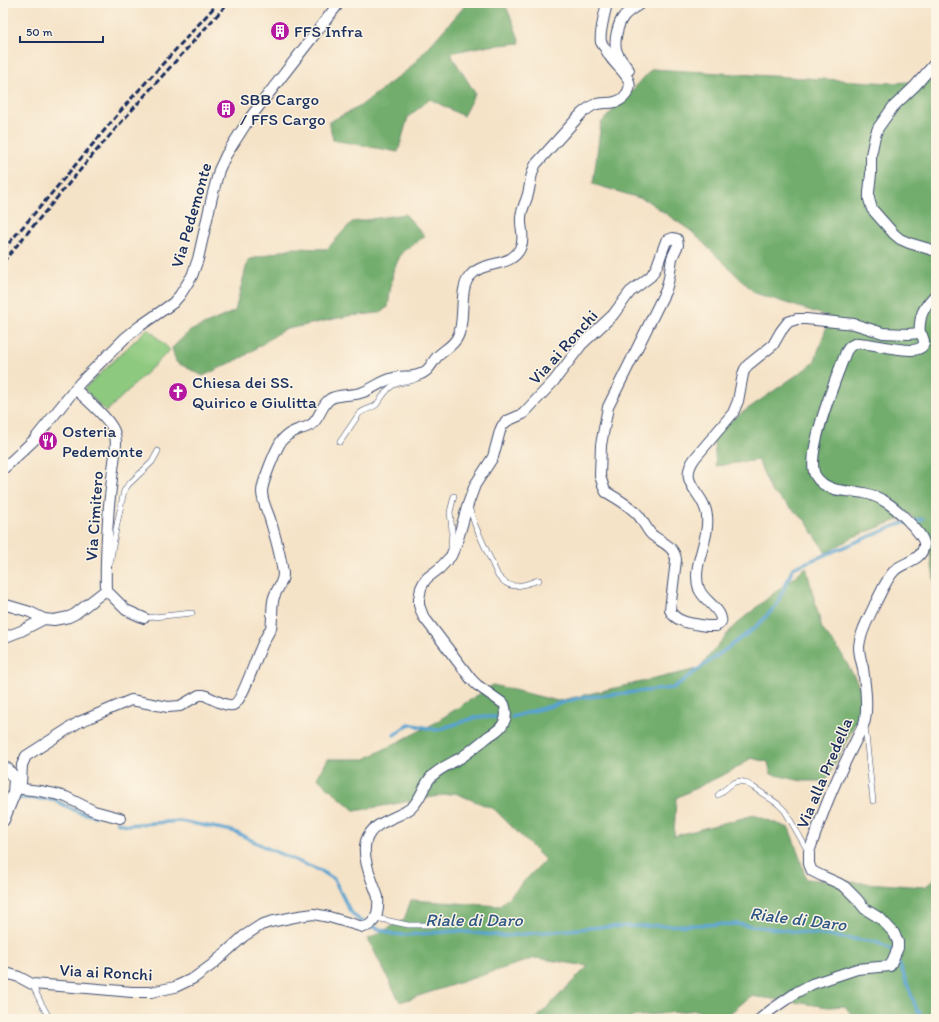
<svg xmlns="http://www.w3.org/2000/svg" width="939" height="1022" viewBox="0 0 939 1022" font-family="Itim,sans-serif">
<style>
.green{fill:#8dc97e;stroke:#547c6e}
.forest{fill:#72ad6d;stroke:#466e66}
.lines{fill:none;stroke-linecap:round;stroke-linejoin:round}
.stream{stroke:#58a3d0;stroke-width:3.5}
.service-casing{stroke:#3c4a6e;stroke-width:6}
.minor-casing{stroke:#3c4a6e;stroke-width:12}
.tertiary-casing{stroke:#3c4a6e;stroke-width:14}
.service{stroke:#fff;stroke-width:5}
.minor{stroke:#fff;stroke-width:10}
.tertiary{stroke:#fff;stroke-width:12}
.rail{stroke:#1b2f5e;stroke-width:3;stroke-dasharray:6 3;stroke-linecap:butt}
.labels{text-anchor:middle;dominant-baseline:central;stroke-width:3;stroke-linejoin:round;paint-order:stroke}
.poi-label{font-size:17px;fill:#1b2f5e;stroke:#fcf5e5;text-anchor:start}
.street-label{font-size:17px;fill:#1b2f5e;stroke:#fcf5e5}
.water-label{font-size:18px;font-style:italic;fill:#305886;stroke:#fcf5e5}
</style>
<rect width="100%" height="100%" fill="#fcf5e5"/>
<filter id="ink" filterUnits="userSpaceOnUse"><feTurbulence type="fractalNoise" baseFrequency=".025" numOctaves="2"/><feDisplacementMap in="SourceGraphic" scale="8" xChannelSelector="R" yChannelSelector="G"/><feConvolveMatrix kernelMatrix="1 2 1 2 8 2 1 2 1" color-interpolation-filters="sRGB"/></filter>
<filter id="wash" filterUnits="userSpaceOnUse"><feTurbulence type="fractalNoise" baseFrequency=".012" numOctaves="4" result="noise"/><feDisplacementMap in="SourceGraphic" scale="16" xChannelSelector="R" yChannelSelector="G"/><feGaussianBlur stdDeviation="0.9" result="paint"/><feColorMatrix in="noise" values="0 0 0 0 0 0 0 0 0 0 0 0 0 0 0 0 0 1.4 0 .05"/><feComposite in="paint" operator="in"/></filter>
<g filter="url(#wash)">
<rect width="100%" height="100%" fill="#f5e3c8"/>
<!-- green -->
<polygon class="green" points="148,328 170,350 106,412 84,389"/>
<!-- forest -->
<g class="forest">
<polygon points="461,3 506,3 505,4 514,25 520,43 479,47 450,53 475,93 463,116 430,99 408,117 398,152 333,140 329,122 359,107 410,68 464,7"/>
<polygon points="652,69 890,83 930,81 936,75 936,592 929,544 922,528 911,515 853,537 826,553 805,520 771,491 758,460 716,466 713,433 814,363 830,317 755,293 691,231 646,200 593,184 601,123"/>
<polygon points="405,214 425,236 402,252 393,271 388,307 379,313 348,316 283,330 243,357 203,376 176,362 172,348 190,331 235,311 248,260 292,248 327,249 352,222"/>
<polygon points="806,567 822,629 841,653 867,700 826,781 802,781 771,774 768,762 751,758 737,768 676,798 674,836 754,815 789,828 799,855 806,879 925,887 936,878 936,1019 855,1019 845,1006 829,1007 751,996 723,1019 716,1019 696,1010 632,1017 630,1019 536,1019 588,966 535,958 400,1002 368,939 404,920 411,900 500,906 545,860 494,809 455,793 355,811 317,778 328,759 365,759 433,724 493,685 558,701 698,669 735,625"/>
</g>
<g class="lines">
<!-- stream -->
<g class="stream">
<polyline points="512,717 579,698 673,688 756,627 776,606 793,568 900,524 923,519"/>
<polyline points="394,735 409,724 437,730 477,717 496,717"/>
<polyline points="18,798 46,799 54,800 78,812 95,816"/>
<polyline points="117,822 127,825 180,821 233,831 269,849 323,872 334,879 350,911 359,920 366,923"/>
<polyline points="371,926 393,934 405,935 457,931 503,936 600,927 737,924 876,942 890,949 900,965 917,1010 925,1019"/>
</g>
</g>
</g>
<g filter="url(#ink)">
<g class="lines">
<!-- service casing -->
<g class="service-casing">
<g id="service">
<path d="M340 442 359 414C364 409 371 409 376 405 382 398 387 387 396 384 403 381 411 383 417 378"/>
<path d="M469 507 475 525 498 576C512 592 521 585 539 580"/>
<polyline points="451,548 452,530 450,512 454,496"/>
<polyline points="110,563 116,529 124,491 128,485 152,462 158,451"/>
<polyline points="144,618 192,613"/>
<polyline points="865,726 873,801"/>
<polyline points="718,795 733,783 739,781 744,782 753,787 778,804 785,811 808,851"/>
<polyline points="376,918 408,925 433,925 450,922"/>
<polyline points="32,984 41,1003 50,1019"/>
</g>
</g>
<!-- minor casing -->
<g class="minor-casing">
<g id="minor">
<polyline points="936,62 915,86 893,107 878,128 875,136 871,155 871,174 869,192 869,199 872,209 894,234 900,239 909,243 936,251"/>
<path d="M629 70C625 65 617 55 616 49 614 40 618 23 624 16 628 11 636 7 641 3"/>
<path d="M75 389C86 399 109 418 114 431 118 441 115 452 114 462 112 476 111 490 109 505 107 533 105 562 106 590"/>
<polyline points="3,469 34,440 80,383 125,338 140,326 173,303 180,295 192,276 198,259 212,197 219,170 226,155 249,119 339,3"/>
<polyline points="106,590 126,610 144,618"/>
<polyline points="3,604 30,612 44,619"/>
<polyline points="3,638 21,631 44,619 54,620 69,617 75,614 106,590"/>
<path d="M15 785 21 783 22 765 26 756 79 722 131 700 168 707 180 706 199 695H204C211 698 226 707 233 705 242 702 255 660 260 650 263 642 267 635 271 628 273 618 271 606 274 597 277 588 283 583 283 574 281 555 275 536 270 519 267 510 262 501 262 492 262 483 274 454 279 445 283 436 291 432 300 429 304 428 308 427 312 424 320 418 321 405 330 399 337 394 351 396 360 393 372 390 382 380 394 378 405 375 417 379 427 370 430 367 433 362 436 358 443 350 454 346 458 336 466 320 458 289 470 276 484 259 513 269 521 246 525 237 520 227 521 218 521 210 526 202 528 194 531 183 530 174 536 164L581 114C585 111 589 107 594 105 604 101 614 106 623 98 640 82 620 71 611 58 608 55 607 51 605 48 603 46 602 44 601 42 599 34 605 12 607 3"/>
<polyline points="14,788 40,791 55,794 66,797 94,811 120,818"/>
<path d="M3 972 19 977 32 984 87 988 132 992H151L175 987 194 978 213 964 244 936 261 925 270 922 299 916 314 914 329 917 363 927C377 925 379 910 378 897 373 882 361 858 366 841 372 821 397 819 411 808 421 800 423 786 431 777 438 769 452 763 462 757 471 751 480 743 489 736 494 733 502 728 504 722 507 717 506 709 504 704L477 685 471 679 423 616 419 605V599L421 588 424 582 427 578 440 568 451 556 457 542 468 504 475 485 493 457 500 431 502 426 507 421 523 414 554 381 582 344 613 315 630 292 651 276 657 266 666 241 668 240 673 238 677 239 678 245 672 258 669 278 666 290 608 407 601 445 600 476 604 488 606 492C616 498 631 506 639 516 643 521 646 528 651 534 660 542 675 546 676 560L670 610C675 623 695 624 707 626H716L719 624C721 622 722 621 721 619 720 608 703 600 699 589 691 565 710 541 707 516 705 492 676 484 695 458L733 413 738 401 743 374 745 369 748 365 773 345 781 331 788 322 797 319H806L854 324 883 333 908 334 920 333"/>
<path d="M760 1019 771 1010 797 992 812 984 857 969 890 966 898 948V942L894 933 881 919 865 909 856 898 845 887 838 883 822 876 812 871 809 864V852C817 829 825 806 835 784 841 770 848 756 855 742 858 735 863 728 865 720 868 704 865 684 863 668 861 661 859 654 859 647 860 632 869 618 875 604 881 593 886 579 895 570 904 562 923 560 924 545 925 539 914 527 910 523 897 509 883 497 864 493 855 491 844 492 834 489 827 487 819 482 815 475 805 453 837 376 846 352 849 346 852 344 858 343 876 344 893 350 911 350 918 350 927 347 923 338 922 333 922 337 920 333 919 328 920 322 921 317 923 308 930 301 936 294"/>
</g>
</g>
<!-- tertiary casing -->
<g class="tertiary-casing">
<polyline id="tertiary" points="3,768 7,769 15,779 14,793 3,820"/>
</g>
<!-- service -->
<use href="#service" class="service"/>
<!-- minor -->
<use href="#minor" class="minor"/>
<!-- tertiary -->
<use href="#tertiary" class="tertiary"/>
<!-- rail -->
<g class="rail">
<polyline points="3,250 46,200 129,101 218,3"/>
<polyline points="3,262 97,150 147,93 228,3"/>
</g>
</g>
</g>
<!-- icons -->
<defs>
<g id="building-disc" transform="scale(1)"><circle r="9.5" fill="#b5179e" stroke="#fcf5e5"/><path d="M-4-6H4V6H1V3H-1V6H-4ZM-2.5-4.3h1.7v1.8h-1.7ZM.8-4.3h1.7v1.8H.8ZM-2.5-1h1.7V.8h-1.7ZM.8-1h1.7V.8H.8Z" fill="#fff"/></g>
<g id="church-disc" transform="scale(1)"><circle r="9.5" fill="#b5179e" stroke="#fcf5e5"/><path d="M-1.2-6h2.4v3.5h3.3v2.4h-3.3V6h-2.4V-.1h-3.3v-2.4h3.3Z" fill="#fff"/></g>
<g id="restaurant-disc" transform="scale(1)"><circle r="9.5" fill="#b5179e" stroke="#fcf5e5"/><path d="M-5-6h1v4h1v-4h1v4h1v-4h1v5L-1.5 .5V6h-2V.5L-5-1ZM5-6V6H3V1.5H1.5Q1.5-4 5-6Z" fill="#fff"/></g>
</defs>
<g fill-rule="evenodd">
<use href="#building-disc" x="280" y="31"/>
<use href="#building-disc" x="226" y="109"/>
<use href="#church-disc" x="178" y="392"/>
<use href="#restaurant-disc" x="48" y="441"/>
</g>
<g class="labels">
<!-- poi labels -->
<g class="poi-label">
<text x="294" y="31">FFS Infra</text>
<text x="240" y="99">SBB Cargo<tspan x="240" dy="20">/ FFS Cargo</tspan></text>
<text x="192" y="382">Chiesa dei SS.<tspan x="192" dy="20">Quirico e Giulitta</tspan></text>
<text x="62" y="431">Osteria<tspan x="62" dy="20">Pedemonte</tspan></text>
</g>
<!-- street labels -->
<g class="street-label">
<text transform="translate(191 215) rotate(-74)">Via Pedemonte</text>
<text transform="translate(563 347) rotate(-48)">Via ai Ronchi</text>
<text transform="translate(94 516) rotate(-86)">Via Cimitero</text>
<text transform="translate(824 773) rotate(-67)">Via alla Predella</text>
<text transform="translate(106 972) rotate(3)">Via ai Ronchi</text>
</g>
<!-- water labels -->
<g class="water-label">
<text transform="translate(798 919) rotate(7)">Riale di Daro</text>
<text x="474" y="920">Riale di Daro</text>
</g>
</g>
<!-- margin -->
<rect width="939" height="1022" fill="none" stroke="#fcf5e5" stroke-width="16"/>
<!-- scale -->
<path d="M20 36v6h83v-6" fill="none" stroke="#1b2f5e" stroke-width="2"/>
<text x="26" y="36" font-size="12" fill="#1b2f5e" stroke="#fcf5e5" stroke-width="3" paint-order="stroke">50 m</text>
</svg>
